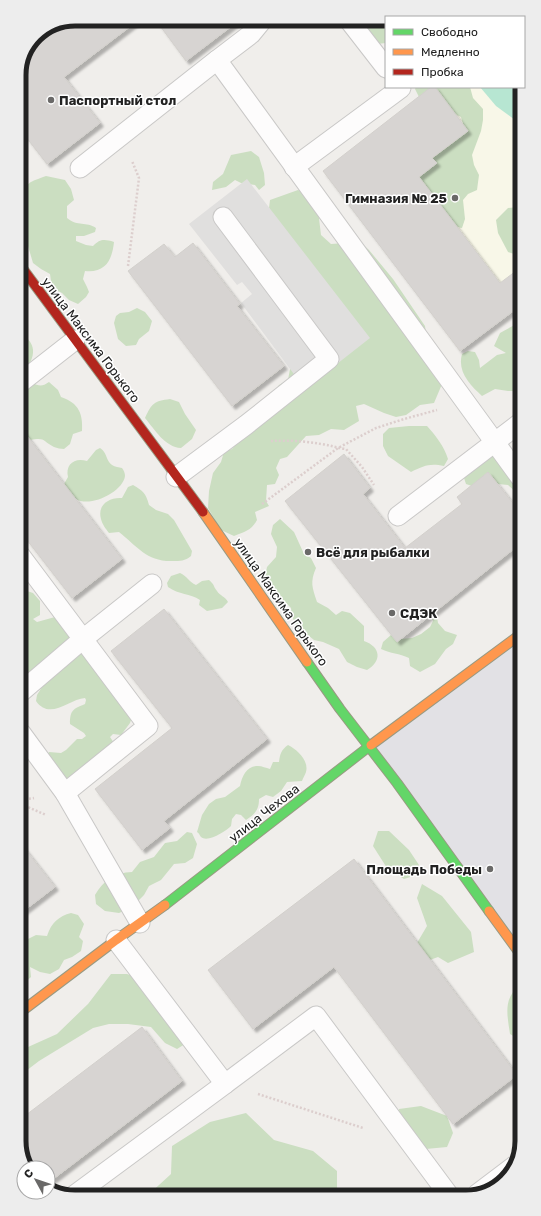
<svg xmlns="http://www.w3.org/2000/svg" width="541" height="1216" viewBox="0 0 541 1216" font-family="Rubik,sans-serif">
<style>
.education{fill:#f8f7e8}
.forest{fill:#cbdec1}
.pitch{fill:#b7e6d2}
.parking{fill:#e0dfde}
.plaza{fill:#e2e1e5}
.building{fill:#d7d4d2;stroke:#d3d0cc;filter:url(#shadow)}
.lines{fill:none;stroke-linecap:round;stroke-linejoin:round}
.lane-casing{stroke:#c9c8c7;stroke-width:21}
.fast-casing{stroke:#999a82;stroke-width:11}
.slow-casing{stroke:#999a82;stroke-width:11}
.jam-casing{stroke:#999a82;stroke-width:11}
.path{stroke:#dccecd;stroke-width:2.5;stroke-dasharray:2 2;stroke-linecap:butt}
.lane{stroke:#fdfcfc;stroke-width:19}
.fast{stroke:#63d668;stroke-width:9}
.slow{stroke:#ff974d;stroke-width:9}
.jam{stroke:#b3261e;stroke-width:9}
.poi-dot{fill:#6a6968;stroke:#fff;stroke-width:1.5}
.labels{text-anchor:middle;dominant-baseline:central;stroke-width:3;stroke-linejoin:round;paint-order:stroke}
.poi-label{font-size:13px;font-weight:bold;fill:#222;stroke:#fff;text-anchor:start}
.street-label{font-size:13px;fill:#222;stroke:#fff}
.rim{fill:none;stroke:#222;stroke-width:5}
</style>
<defs>
<filter id="shadow"><feDropShadow dx="3.5" dy="3.5" stdDeviation="1" flood-color="#0004"/></filter>
</defs>
<rect width="100%" height="100%" fill="#f0eeeb"/>
<!-- education -->
<polygon class="education" points="435,87 519,87 520,306 460,351 361,220 436,163 432,158 468,131"/>
<!-- forest -->
<g class="forest">
<polygon points="360,19 386,19 386,43 377,44"/>
<polygon points="416,87 470,87 473,98 483,109 483,120 481,131 472,155 474,165 479,175 477,190 468,194 463,200 465,219 462,228 457,227 419,177 436,163 432,158 455,141 463,124 461,117 455,114 449,114 419,97 415,89"/>
<polygon points="251,151 259,157 264,173 265,185 259,190 255,185 241,183 235,180 226,187 212,190 213,182 223,174 231,155"/>
<path d="M46 176 65 180 71 189 74 200 67 206V218C78 227 86 221 96 228L95 232 84 236H76V241L86 245 93 246C100 239 104 239 114 242 112 261 105 273 85 271L83 279 87 287 89 292 86 297 78 304 69 300 62 293 52 288 50 274 41 269 33 263 28 246 20 238 19 199H21C25 182 30 182 46 176Z"/>
<path d="M298 190 307 194 317 202 321 235 331 244 360 242 369 250 393 279 425 326 427 340 445 377 434 403 420 405 406 415 396 417 384 413 364 404 356 406 359 421 344 430 331 429 319 435 306 436 287 457 280 459 276 468 279 475 275 484 267 485 266 501 269 506 255 512 257 520C252 530 245 532 234 536L221 530 208 508 209 491 213 473 221 462 224 452 232 449 236 444C235 417 234 415 261 412L279 385 288 380 290 369 277 223 269 208 270 200Z"/>
<polygon points="519,207 520,256 508,252 498,233 496,220 508,208"/>
<polygon points="137,308 145,312 152,321 149,331 139,339 136,345 126,346 118,339 114,323 116,316 120,313 129,312"/>
<path d="M20 318 22 334C42 348 31 363 20 378Z"/>
<path d="M520 322V391H508L495 389 482 396C470 385 457 372 462 354L468 351 475 352 479 360 480 368 497 355 506 353 494 346 500 333Z"/>
<path d="M49 382 58 390 61 397C79 403 83 414 82 431L73 434 70 444 64 449C61 449 57 448 54 447 42 441 46 437 30 440L20 427V402L26 386 32 383C39 386 42 387 49 382Z"/>
<path d="M170 399 179 402 185 414 196 430 192 439 181 448C165 447 155 430 145 418 152 403 154 401 170 399Z"/>
<path d="M409 426H427C436 436 444 446 448 459L444 466C429 463 424 466 411 472L388 456 383 446V434L389 428Z"/>
<path d="M100 448C107 452 106 461 112 465 115 467 119 467 122 468 124 471 125 473 125 476 123 492 90 508 76 499 71 496 68 488 64 484L68 477C65 464 75 457 87 461L96 450Z"/>
<polygon points="492,450 520,470 520,496 508,485 498,484 488,472 472,486 466,484 464,478"/>
<path d="M133 485C143 491 146 493 149 505L156 510 168 514 174 520 192 551 191 556C185 561 180 561 173 561 147 562 138 547 119 532L109 533C106 529 102 524 101 519 97 505 109 497 122 498L128 487Z"/>
<path d="M280 519 294 532 304 554 311 558 316 568C310 582 312 587 317 602L328 608 336 615 342 611 350 613 364 626V641C381 647 382 661 367 670L357 667 347 662 339 649 323 642 314 640 309 636H303C296 628 292 619 291 608L272 588 265 577 267 567 276 557 277 547 271 534 273 525Z"/>
<path d="M180 573C187 576 189 582 196 585L202 581 209 580C215 585 213 586 217 591 220 596 225 596 228 602L222 608 207 611 199 605 200 600C190 593 179 595 168 587L167 583 171 576Z"/>
<polygon points="21,589 33,593 40,601 40,615 33,619 37,622 55,617 72,637 57,648 50,657 25,678 21,677"/>
<path d="M436 611 438 623 445 631 457 635 453 644 446 649 435 664 420 672 410 666 409 658C399 653 391 654 381 649L383 642 391 635 397 642 400 639 412 638 421 634 430 627 433 621 431 615Z"/>
<path d="M89 646 132 717 130 723 121 735 113 734 110 737 114 743 86 776 51 786 45 782 41 775 46 758 49 752 61 753 66 750 77 739H82L86 736 84 733 70 724C70 710 73 709 85 704L86 700 85 698C69 699 50 721 36 701L37 695 42 687 56 672 63 669 67 664Z"/>
<path d="M288 745C298 750 309 761 306 772 305 775 303 778 302 781L287 782 281 791 273 797 266 795 259 799C259 810 255 814 246 820L241 815 236 814 232 819 231 826C226 831 208 843 201 837 200 836 199 833 197 832L202 815 209 804 216 799 225 797 240 786C242 776 247 766 258 766 262 766 266 768 270 769L273 762H279C280 754 281 750 288 745Z"/>
<polygon points="378,831 389,831 409,850 419,865 417,875 404,879 387,868 373,846"/>
<path d="M187 832 192 833 197 844 193 858 185 863 174 864 161 880 149 886 144 895 131 908 119 913 105 911 96 904 95 895C103 881 115 872 132 872L140 862 154 857 165 843 177 841Z"/>
<polygon points="422,884 442,896 471,932 474,952 448,963 438,957 430,960 417,943 427,926 417,898"/>
<path d="M71 913 78 915 84 924 79 937 83 941 81 951 72 957 64 960 59 969 50 974 40 972 30 967 31 977 23 984H22L21 954 23 955 28 939 36 935 47 936C51 923 59 916 71 913Z"/>
<polygon points="111,974 127,974 147,981 185,1044 177,1049 165,1043 151,1027 128,1024 109,1024 93,1028 39,1061 22,1074 22,1052 28,1047 57,1034 88,1004"/>
<path d="M516 989 522 992V1041L510 1034C508 1019 503 1001 516 989Z"/>
<polygon points="421,1106 447,1116 453,1133 447,1147 415,1150 401,1131 399,1109"/>
<polygon points="246,1113 274,1140 313,1151 337,1171 337,1195 147,1196 171,1174 172,1146 210,1122"/>
</g>
<!-- pitch -->
<polygon class="pitch" points="480,87 519,87 519,123 496,106"/>
<!-- parking -->
<polygon class="parking" points="247,179 370,338 305,389 241,303 252,294 242,282 237,285 189,224"/>
<!-- plaza -->
<polygon class="plaza" points="521,634 521,955 369,746"/>
<!-- building -->
<g class="building">
<polygon points="75,19 140,19 64,77 100,123 47,164 19,128 19,71 36,35"/>
<polygon points="155,19 241,19 186,61"/>
<polygon points="431,87 435,87 468,131 432,158 437,163 419,177 500,283 520,268 520,306 460,351 323,171"/>
<polygon points="193,243 240,304 237,306 284,366 232,406 128,271 164,244 175,257"/>
<polygon points="20,427 122,559 72,598 20,531"/>
<polygon points="344,454 370,488 363,494 405,548 462,504 457,497 488,472 520,512 520,544 397,642 285,501"/>
<polygon points="164,609 267,739 164,821 170,828 142,850 95,789 172,728 111,651"/>
<polygon points="21,844 55,887 21,913"/>
<polygon points="354,859 517,1075 453,1124 334,967 253,1029 208,970"/>
<polygon points="142,1027 182,1081 48,1183 48,1168 28,1168 22,1159 22,1118"/>
</g>
<g class="lines">
<!-- lane casing -->
<g class="lane-casing">
<g id="lane">
<polyline points="259,19 260,23 251,34 217,60 520,477"/>
<polyline points="348,19 386,68"/>
<polyline points="294,167 401,88 400,87"/>
<polyline points="80,168 217,60"/>
<polyline points="20,383 75,340"/>
<polyline points="176,477 246,425 329,359 223,217"/>
<polyline points="398,516 520,423"/>
<polyline points="20,555 148,726 65,793"/>
<polyline points="21,692 83,639 152,584"/>
<polyline points="21,733 65,793 140,923"/>
<polyline points="116,940 225,1084 316,1016 448,1194"/>
<polyline points="477,1194 514,1166"/>
<polyline points="72,1197 225,1084"/>
</g>
</g>
<!-- fast casing -->
<g class="fast-casing">
<g id="fast">
<polyline points="307,662 340,709 397,783 489,911"/>
<polyline points="165,905 371,745"/>
</g>
</g>
<!-- slow casing -->
<g class="slow-casing">
<g id="slow">
<polyline points="203,512 307,662"/>
<polyline points="371,745 521,634"/>
<polyline points="489,911 521,955"/>
<polyline points="22,1011 116,940 165,905"/>
</g>
</g>
<!-- jam casing -->
<g class="jam-casing">
<polyline id="jam" points="20,265 203,512"/>
</g>
<!-- path -->
<g class="path">
<polyline points="128,266 139,178 132,161"/>
<path d="M271 441C287 440 305 441 321 444 330 445 337 448 346 449L362 467 374 485"/>
<polyline points="262,504 338,448 376,428 404,419 437,410"/>
<polyline points="21,800 34,798"/>
<polyline points="21,804 46,815"/>
<polyline points="258,1094 363,1128"/>
</g>
<!-- lane -->
<use href="#lane" class="lane"/>
<!-- fast -->
<use href="#fast" class="fast"/>
<!-- slow -->
<use href="#slow" class="slow"/>
<!-- jam -->
<use href="#jam" class="jam"/>
</g>
<!-- markers -->
<g class="poi-dot">
<circle cx="51" cy="100" r="4"/>
<circle cx="455" cy="198" r="4"/>
<circle cx="308" cy="552" r="4"/>
<circle cx="392" cy="613" r="4"/>
<circle cx="490" cy="869" r="4"/>
</g>
<g class="labels">
<!-- poi labels -->
<g class="poi-label">
<text x="59" y="100">Паспортный стол</text>
<text x="447" y="198" text-anchor="end">Гимназия № 25</text>
<text x="316" y="552">Всё для рыбалки</text>
<text x="400" y="613">СДЭК</text>
<text x="482" y="869" text-anchor="end">Площадь Победы</text>
</g>
<!-- street labels -->
<g class="street-label">
<text transform="translate(91 340) rotate(53)">улица Максима Горького</text>
<text transform="translate(281 602) rotate(55)">улица Максима Горького</text>
<text transform="translate(264 813) rotate(-38)">улица Чехова</text>
</g>
</g>
<!-- crop -->
<path d="M0 0H541V1216H0ZM75 26H466A49 49 0 0 1 515 75V1141A49 49 0 0 1 466 1190H75A49 49 0 0 1 26 1141V75A49 49 0 0 1 75 26Z" fill="#ededed" fill-rule="evenodd"/>
<path class="rim" d="M75 26H466A49 49 0 0 1 515 75V1141A49 49 0 0 1 466 1190H75A49 49 0 0 1 26 1141V75A49 49 0 0 1 75 26Z"/>
<!-- legend -->
<rect x="385" y="16" width="140" height="72" fill="#ffffff" stroke="#a7a7a7"/>
<rect x="393" y="29" width="20" height="6" fill="#63d668" stroke="#a7a7a7"/>
<text x="421" y="36" font-size="12" fill="#222222">Свободно</text>
<rect x="393" y="49" width="20" height="6" fill="#ff974d" stroke="#a7a7a7"/>
<text x="421" y="56" font-size="12" fill="#222222">Медленно</text>
<rect x="393" y="69" width="20" height="6" fill="#b3261e" stroke="#a7a7a7"/>
<text x="421" y="76" font-size="12" fill="#222222">Пробка</text>
<!-- north arrow -->
<g transform="translate(36 1180) rotate(310)"><circle r="19" fill="#ffffff" stroke="#a7a7a7"/>
<path d="M0-3L7 15L0 10L-7 15Z" fill="#6a6968"/>
<text y="-6" font-size="11" font-weight="bold" text-anchor="middle" fill="#222222">С</text>
</g>
</svg>
